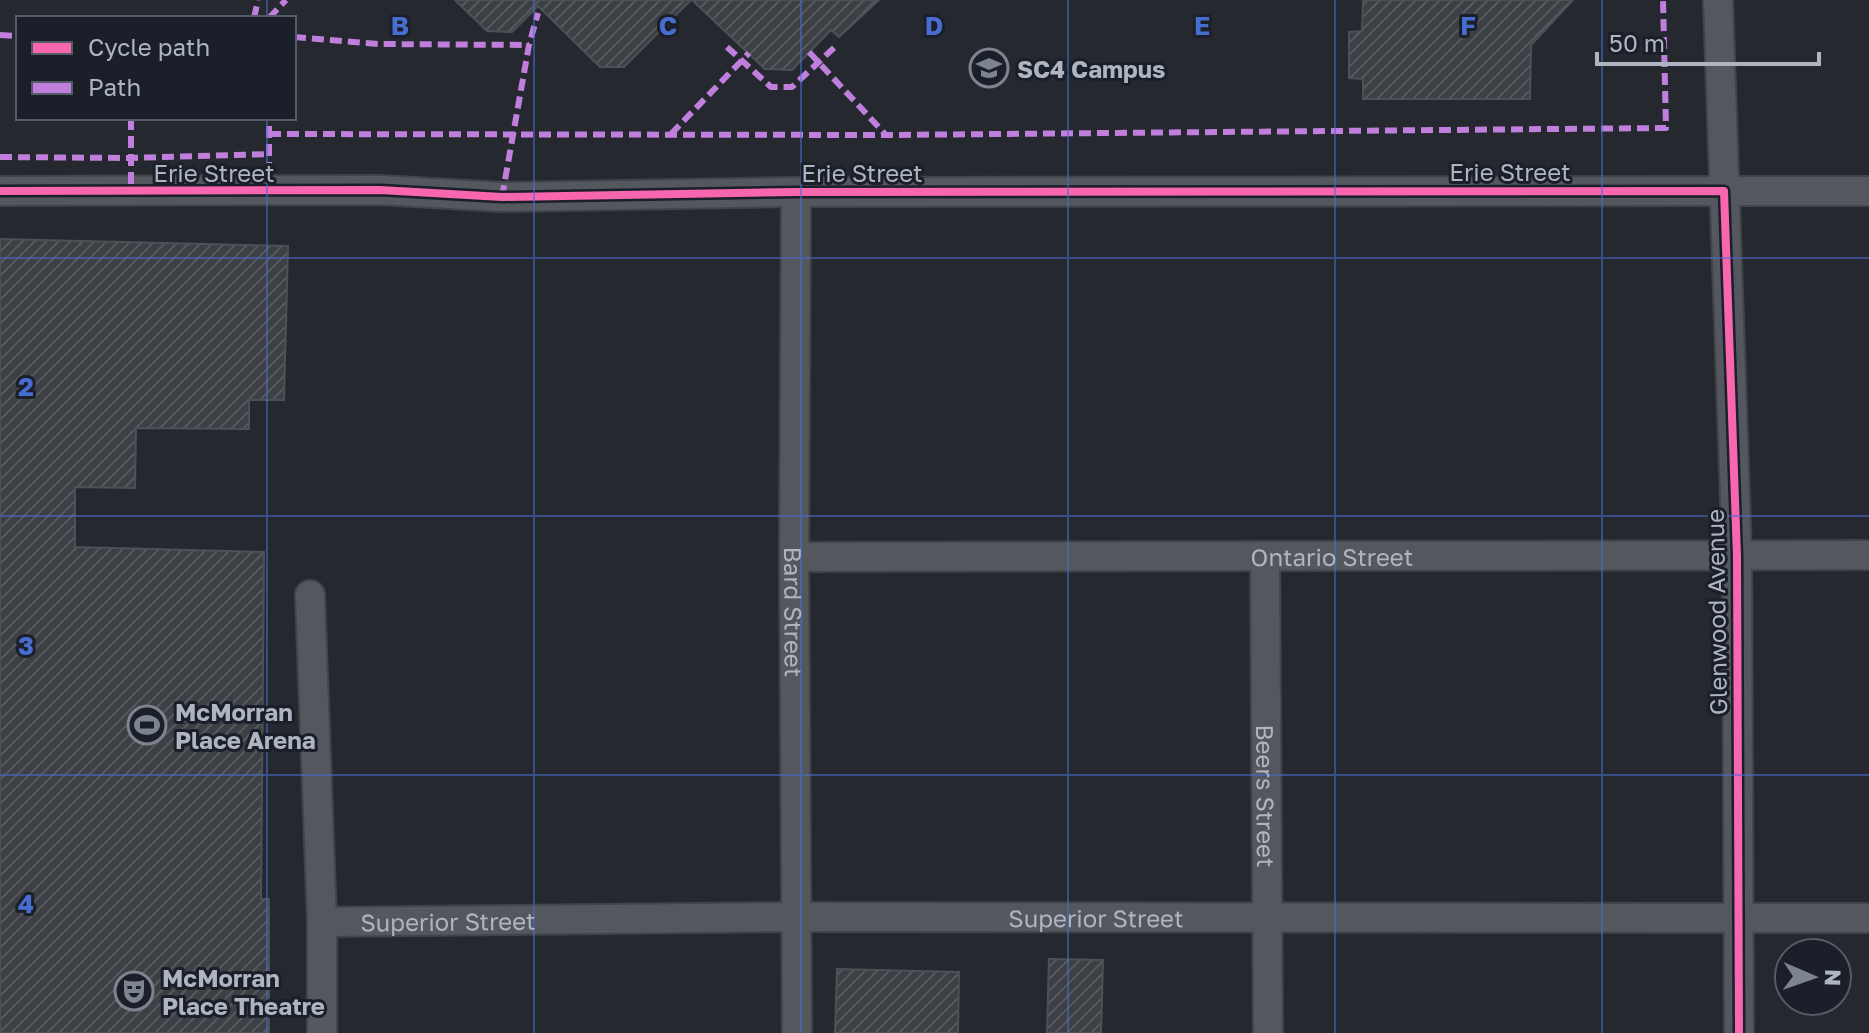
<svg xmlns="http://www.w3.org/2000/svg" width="1869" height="1033" viewBox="0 0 1869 1033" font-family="'Golos Text',sans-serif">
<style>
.building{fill:url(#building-hatch);stroke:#4d5157;stroke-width:2}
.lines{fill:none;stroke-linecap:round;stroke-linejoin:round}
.minor-casing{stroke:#414449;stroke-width:32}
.minor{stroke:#54575e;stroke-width:28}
.quiet{stroke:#c07fdc;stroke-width:6;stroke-dasharray:12 6;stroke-linecap:butt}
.cycleway-casing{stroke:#1a1f29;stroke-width:13}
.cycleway{stroke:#f766af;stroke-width:8}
.grid{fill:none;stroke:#486dd1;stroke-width:2;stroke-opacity:0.55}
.labels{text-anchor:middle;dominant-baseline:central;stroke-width:6;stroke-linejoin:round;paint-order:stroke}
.poi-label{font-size:24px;font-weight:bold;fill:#aeb5c1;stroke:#1a1f29;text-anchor:start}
.street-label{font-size:24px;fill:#aeb5c1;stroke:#1a1f29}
.grid-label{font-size:26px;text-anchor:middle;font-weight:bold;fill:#486dd1;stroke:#1a1f29;stroke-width:6;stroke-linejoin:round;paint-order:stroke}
</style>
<defs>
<pattern id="building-hatch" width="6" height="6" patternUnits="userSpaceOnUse" patternTransform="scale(2)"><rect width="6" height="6" fill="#3c3f44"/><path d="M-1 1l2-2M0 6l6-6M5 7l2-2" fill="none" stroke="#56585d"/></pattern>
</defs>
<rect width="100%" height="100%" fill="#25292f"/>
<!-- building -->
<g class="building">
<polygon points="455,0 691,0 624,67 600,67 538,6 512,32 487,31"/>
<polygon points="692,0 879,0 839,37 831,30 792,70 765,69"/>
<polygon points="1363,0 1573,0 1531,45 1530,99 1363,99 1363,79 1349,78 1349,32 1362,31"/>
<polygon points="0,239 288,246 284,400 249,400 249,429 136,428 135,488 75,487 75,547 264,552 261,899 269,899 269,1033 0,1033"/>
<polygon points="1049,959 1103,960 1101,1033 1047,1033"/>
<polygon points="837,969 959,972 958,1033 835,1033"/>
</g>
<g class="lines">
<!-- minor casing -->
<g class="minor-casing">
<g id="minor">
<polyline points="1718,0 1737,556 1739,1033"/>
<polyline points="0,191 380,190 502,197 796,192 1869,191"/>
<path id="s1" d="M796 192 794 557 797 1033"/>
<path id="s2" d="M794 557 1869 555"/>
<path id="s3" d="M1265 558 1268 1033"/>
<polyline points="310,595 322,922 322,1033"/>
<path id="s4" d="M322 922 797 917 1869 918"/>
</g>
</g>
<!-- minor -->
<use href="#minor" class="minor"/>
<!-- quiet -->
<g class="quiet">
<polyline points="254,18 258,0"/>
<polyline points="269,18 286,0"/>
<polyline points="0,35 18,36"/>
<polyline points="294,37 379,44 529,45"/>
<polyline points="727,47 771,87 792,87 837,45"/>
<polyline points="809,52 886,135"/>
<polyline points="131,118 131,192"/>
<polyline points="269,134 886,135 1666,128 1663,0"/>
<polyline points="671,134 749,53"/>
<polyline points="0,157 130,158 269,154"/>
<polyline points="269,192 269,118"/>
<polyline points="502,197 529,45 538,13"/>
</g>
<!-- cycleway casing -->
<g class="cycleway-casing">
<polyline id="cycleway" points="0,191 380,190 502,197 796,192 1724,191 1737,556 1739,1033"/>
</g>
<!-- cycleway -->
<use href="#cycleway" class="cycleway"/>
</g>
<!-- grid -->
<path class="grid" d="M267 0V18M534 0V1033M801 0V1033M1068 0V1033M1335 0V1033M1602 0V1033M267 118V1033M0 258H1869M0 516H1869M0 775H1869"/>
<!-- icons -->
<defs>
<g id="university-ring" transform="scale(2)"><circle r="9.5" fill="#1a1f29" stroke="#7e848e" stroke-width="1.5"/><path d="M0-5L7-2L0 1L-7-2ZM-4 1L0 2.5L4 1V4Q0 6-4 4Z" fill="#7e848e"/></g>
<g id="stadium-ring" transform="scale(2)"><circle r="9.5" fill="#1a1f29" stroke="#7e848e" stroke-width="1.5"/><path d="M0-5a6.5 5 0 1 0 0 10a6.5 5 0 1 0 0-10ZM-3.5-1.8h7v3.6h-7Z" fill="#7e848e"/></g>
<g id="theatre-ring" transform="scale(2)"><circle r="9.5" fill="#1a1f29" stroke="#7e848e" stroke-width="1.5"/><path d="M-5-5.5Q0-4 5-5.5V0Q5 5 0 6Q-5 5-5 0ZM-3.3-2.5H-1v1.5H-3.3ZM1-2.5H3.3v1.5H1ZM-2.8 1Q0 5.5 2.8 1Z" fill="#7e848e"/></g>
</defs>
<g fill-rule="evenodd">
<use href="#university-ring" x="989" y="68"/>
<use href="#stadium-ring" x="147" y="725"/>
<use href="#theatre-ring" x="134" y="991"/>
</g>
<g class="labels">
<!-- poi labels -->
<g class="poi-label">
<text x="1017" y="68">SC4 Campus</text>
<text x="175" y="711">McMorran<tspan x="175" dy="28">Place Arena</tspan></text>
<text x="162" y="977">McMorran<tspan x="162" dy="28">Place Theatre</tspan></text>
</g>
<!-- street labels -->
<g class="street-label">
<text x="1510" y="171">Erie Street</text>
<text x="214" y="172">Erie Street</text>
<text x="862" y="172">Erie Street</text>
<text stroke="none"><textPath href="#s2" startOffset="538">Ontario Street</textPath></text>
<text stroke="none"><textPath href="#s1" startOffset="420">Bard Street</textPath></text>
<text transform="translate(1716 612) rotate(-91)">Glenwood Avenue</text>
<text stroke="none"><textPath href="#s3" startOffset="238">Beers Street</textPath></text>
<text stroke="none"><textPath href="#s4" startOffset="774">Superior Street</textPath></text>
<text stroke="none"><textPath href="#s4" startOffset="126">Superior Street</textPath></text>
</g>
</g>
<g class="grid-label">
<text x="400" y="35">B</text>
<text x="668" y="35">C</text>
<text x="934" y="35">D</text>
<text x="1202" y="35">E</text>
<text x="1468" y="35">F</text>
<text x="26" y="396">2</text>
<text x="26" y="655">3</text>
<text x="26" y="913">4</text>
</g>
<!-- legend -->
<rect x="16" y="16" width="280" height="104" fill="#1a1f29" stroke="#555b66" stroke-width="2"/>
<rect x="32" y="42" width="40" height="12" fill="#f766af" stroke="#555b66" stroke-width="2"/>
<text x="88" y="56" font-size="24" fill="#aeb5c1">Cycle path</text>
<rect x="32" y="82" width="40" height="12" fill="#c07fdc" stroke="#555b66" stroke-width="2"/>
<text x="88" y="96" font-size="24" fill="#aeb5c1">Path</text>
<!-- north arrow -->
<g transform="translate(1813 977) rotate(92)"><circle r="38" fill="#1a1f29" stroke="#555b66" stroke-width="2"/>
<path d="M0-6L14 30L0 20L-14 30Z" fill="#7e848e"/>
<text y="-12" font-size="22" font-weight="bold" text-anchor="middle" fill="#aeb5c1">N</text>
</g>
<!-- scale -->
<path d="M1597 52v12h222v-12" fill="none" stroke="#aeb5c1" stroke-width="4"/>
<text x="1609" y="52" font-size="24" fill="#aeb5c1" stroke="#1a1f29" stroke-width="6" paint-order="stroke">50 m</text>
</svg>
